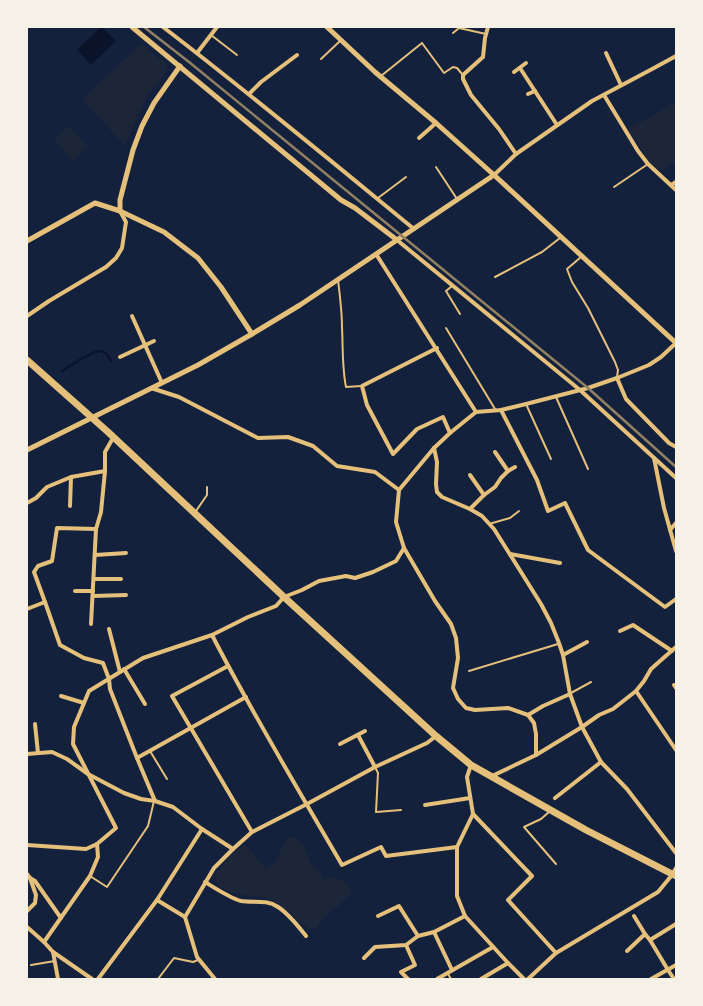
<svg xmlns="http://www.w3.org/2000/svg" width="703" height="1006" viewBox="0 0 703 1006" font-family="'Fira Sans Condensed',sans-serif">
<style>
.green{fill:#1d2539}
.water{fill:#0b132b}
.lines{fill:none;stroke-linecap:round;stroke-linejoin:round}
.stream{stroke:#0b132b;stroke-width:2.5}
.service{stroke:#e5c07b;stroke-width:2}
.minor{stroke:#e5c07b;stroke-width:4}
.tertiary{stroke:#e5c07b;stroke-width:5}
.trunk{stroke:#e5c07b;stroke-width:7}
.rail{stroke:#918062;stroke-width:2.5}
</style>
<rect width="100%" height="100%" fill="#14213d"/>
<!-- green -->
<g class="green">
<polygon points="141,44 167,65 164,75 148,95 135,122 125,146 82,99"/>
<polygon points="675,102 676,103 676,161 662,171 650,163 628,129 652,116"/>
<polygon points="69,126 88,147 73,161 54,139"/>
<path d="M296 836 303 845 311 863 317 869 323 879C327 879 333 877 337 878 344 880 349 887 352 893L337 907 323 918 317 928 310 929 301 923 291 913 268 898 242 895 229 891 218 886 214 875 235 851 245 844 265 868 275 863 286 839Z"/>
</g>
<!-- water -->
<polygon class="water" points="101,27 102,27 116,41 91,65 77,50"/>
<g class="lines">
<!-- stream -->
<path class="stream" d="M62 371C70 366 92 351 100 351 105 351 109 357 111 361"/>
<!-- service -->
<g class="service">
<polyline points="459,28 486,34"/>
<polyline points="453,33 459,28"/>
<polyline points="211,35 237,55"/>
<polyline points="321,59 340,41"/>
<polyline points="381,76 422,43 444,73 453,67 457,68 462,74"/>
<polyline points="436,167 457,199"/>
<polyline points="614,187 648,164"/>
<polyline points="378,198 406,177"/>
<polyline points="581,257 567,269 572,282 588,308 615,362 618,370 617,377"/>
<polyline points="495,277 542,252 560,238"/>
<path d="M338 280C340 296 342 312 342 327 343 347 342 368 346 387L361 386"/>
<polyline points="452,286 446,291 460,314"/>
<polyline points="446,328 495,409"/>
<polyline points="556,397 588,469"/>
<polyline points="526,404 551,459"/>
<polyline points="196,511 207,495 207,487"/>
<polyline points="489,524 510,518 519,511"/>
<polyline points="469,671 558,644"/>
<polyline points="571,693 591,682"/>
<polyline points="150,751 167,779"/>
<polyline points="375,767 378,773 376,812 401,810"/>
<polyline points="549,812 541,819 524,827 556,864"/>
<polyline points="90,876 107,887 148,826 154,801"/>
<polyline points="31,965 55,961"/>
<polyline points="448,974 451,979"/>
<polyline points="158,979 174,958 193,962 198,960"/>
</g>
<!-- minor -->
<g class="minor">
<path d="M163 27C248 92 331 161 414 229"/>
<polyline points="488,27 485,38 483,57 463,75 463,79 471,95 499,129 516,154"/>
<polyline points="197,53 217,27"/>
<polyline points="606,53 621,85"/>
<polyline points="520,68 557,125"/>
<polyline points="514,72 526,63"/>
<polyline points="249,94 261,82 297,55"/>
<polyline points="528,94 535,91"/>
<polyline points="604,95 638,151 648,164 676,190"/>
<polyline points="419,138 436,123"/>
<polyline points="494,175 516,154 592,101 654,68 676,56"/>
<polyline points="671,185 676,182"/>
<polyline points="397,240 580,390 676,478"/>
<polyline points="376,254 476,412"/>
<polyline points="27,316 49,301 106,267 116,258 122,248 126,222 120,211"/>
<polyline points="132,316 162,383"/>
<polyline points="437,348 362,386 367,405 393,454 417,429 443,417 450,433"/>
<polyline points="120,357 154,341"/>
<polyline points="617,378 626,399 669,443 676,447"/>
<polyline points="151,388 179,397 258,438 288,437 313,446 337,466 375,472 399,490"/>
<polyline points="501,410 537,480 548,511 565,503 588,550 665,607 676,599"/>
<polyline points="434,448 437,462 436,484 437,492 442,497 470,509 482,516 494,529 541,604 551,623 559,643 563,655 570,694 582,727 601,762 627,789 676,853"/>
<polyline points="495,452 508,471"/>
<polyline points="654,458 664,508 676,551"/>
<polyline points="470,475 484,495"/>
<polyline points="27,503 36,498 47,487 71,477 105,471"/>
<polyline points="70,506 71,477"/>
<polyline points="470,509 484,495 495,487 501,478 508,471 515,467"/>
<polyline points="670,530 676,523"/>
<polyline points="510,554 560,563"/>
<polyline points="95,555 126,553"/>
<polyline points="94,579 121,579"/>
<polyline points="75,591 93,591"/>
<polyline points="93,596 126,595"/>
<polyline points="45,602 34,572 38,566 52,561 57,528 96,529"/>
<polyline points="27,609 45,602 60,645 84,658 103,663 109,679 110,689 137,758 155,801"/>
<polyline points="91,624 96,529 101,512 105,471 105,452 113,438"/>
<polyline points="109,629 120,672"/>
<polyline points="620,631 633,625 672,651"/>
<path d="M212 635C252 713 298 789 342 865L381 847 386 856 457 847"/>
<polyline points="563,655 587,642"/>
<polyline points="228,666 172,696 252,832"/>
<polyline points="124,669 145,704"/>
<polyline points="674,685 676,688"/>
<polyline points="636,691 676,750"/>
<polyline points="61,696 84,703"/>
<polyline points="528,715 543,706 570,694"/>
<polyline points="35,724 38,753"/>
<polyline points="358,735 375,767"/>
<polyline points="340,744 365,731"/>
<polyline points="27,754 52,752 67,759 88,774 124,793 141,799 155,801 173,807 202,829 233,849 252,832 307,804 375,767 427,743 436,736"/>
<polyline points="536,755 536,734 534,723 528,715 508,708 475,710 466,708 458,699 453,688 458,658 456,638 451,624 435,601 404,548 396,522 399,490 434,448 450,433 476,412 501,410 526,404 588,388 617,378 649,365 661,357 676,343"/>
<polyline points="137,758 246,697"/>
<polyline points="471,765 467,777 473,814 457,847 457,896 465,916 508,963 524,979"/>
<polyline points="492,776 536,755 582,727 599,715 613,709 636,691 644,681 651,669 660,661 676,647"/>
<polyline points="555,798 601,762"/>
<polyline points="425,805 470,798"/>
<polyline points="473,814 532,876 508,900 556,953"/>
<polyline points="27,845 86,849 97,844 116,828 73,744 74,727 89,691 143,658 212,635 248,617 276,606 284,597 302,590 319,581 346,576 355,578 373,572 396,561 404,548"/>
<polyline points="27,874 30,878 35,881 61,918"/>
<path d="M205 882C215 888 230 898 241 901 254 903 266 899 278 907 289 914 298 926 306 936"/>
<polyline points="157,900 185,917"/>
<polyline points="27,911 35,903 36,895 30,878"/>
<polyline points="378,916 399,906 418,936"/>
<polyline points="634,916 645,934 650,940 668,970 674,979"/>
<polyline points="27,927 44,942 53,952 58,979"/>
<polyline points="434,932 452,970"/>
<polyline points="650,940 676,924"/>
<polyline points="44,942 90,876 98,857 97,844"/>
<polyline points="406,945 415,965 401,972 408,979"/>
<polyline points="627,951 645,934"/>
<polyline points="53,952 92,979"/>
<polyline points="364,958 375,947 406,945 418,936 434,932 465,916"/>
<polyline points="98,979 157,900 202,829"/>
<polyline points="215,979 197,957 185,917 214,868 233,849"/>
<polyline points="437,979 493,947"/>
<polyline points="481,979 508,963"/>
<polyline points="528,979 556,953 658,892 672,875 676,868"/>
<polyline points="651,979 676,965"/>
</g>
<!-- tertiary -->
<g class="tertiary">
<polyline points="132,27 341,200 355,208 397,240"/>
<polyline points="327,27 375,72 436,123 494,175 676,343"/>
<polyline points="120,211 120,200 133,150 142,126 154,103 180,66"/>
<polyline points="27,241 95,203 120,211 164,232 198,258 221,287 252,334"/>
<polyline points="27,450 198,365 252,334 300,305 494,175"/>
</g>
<!-- trunk -->
<polyline class="trunk" points="27,360 108,432 284,597 436,736 471,765 586,830 676,876"/>
<!-- rail -->
<polyline class="rail" points="144,27 189,62 588,388 676,467"/>
</g>
<!-- border -->
<rect width="703" height="1006" fill="none" stroke="#f6f1e7" stroke-width="56"/>
</svg>
